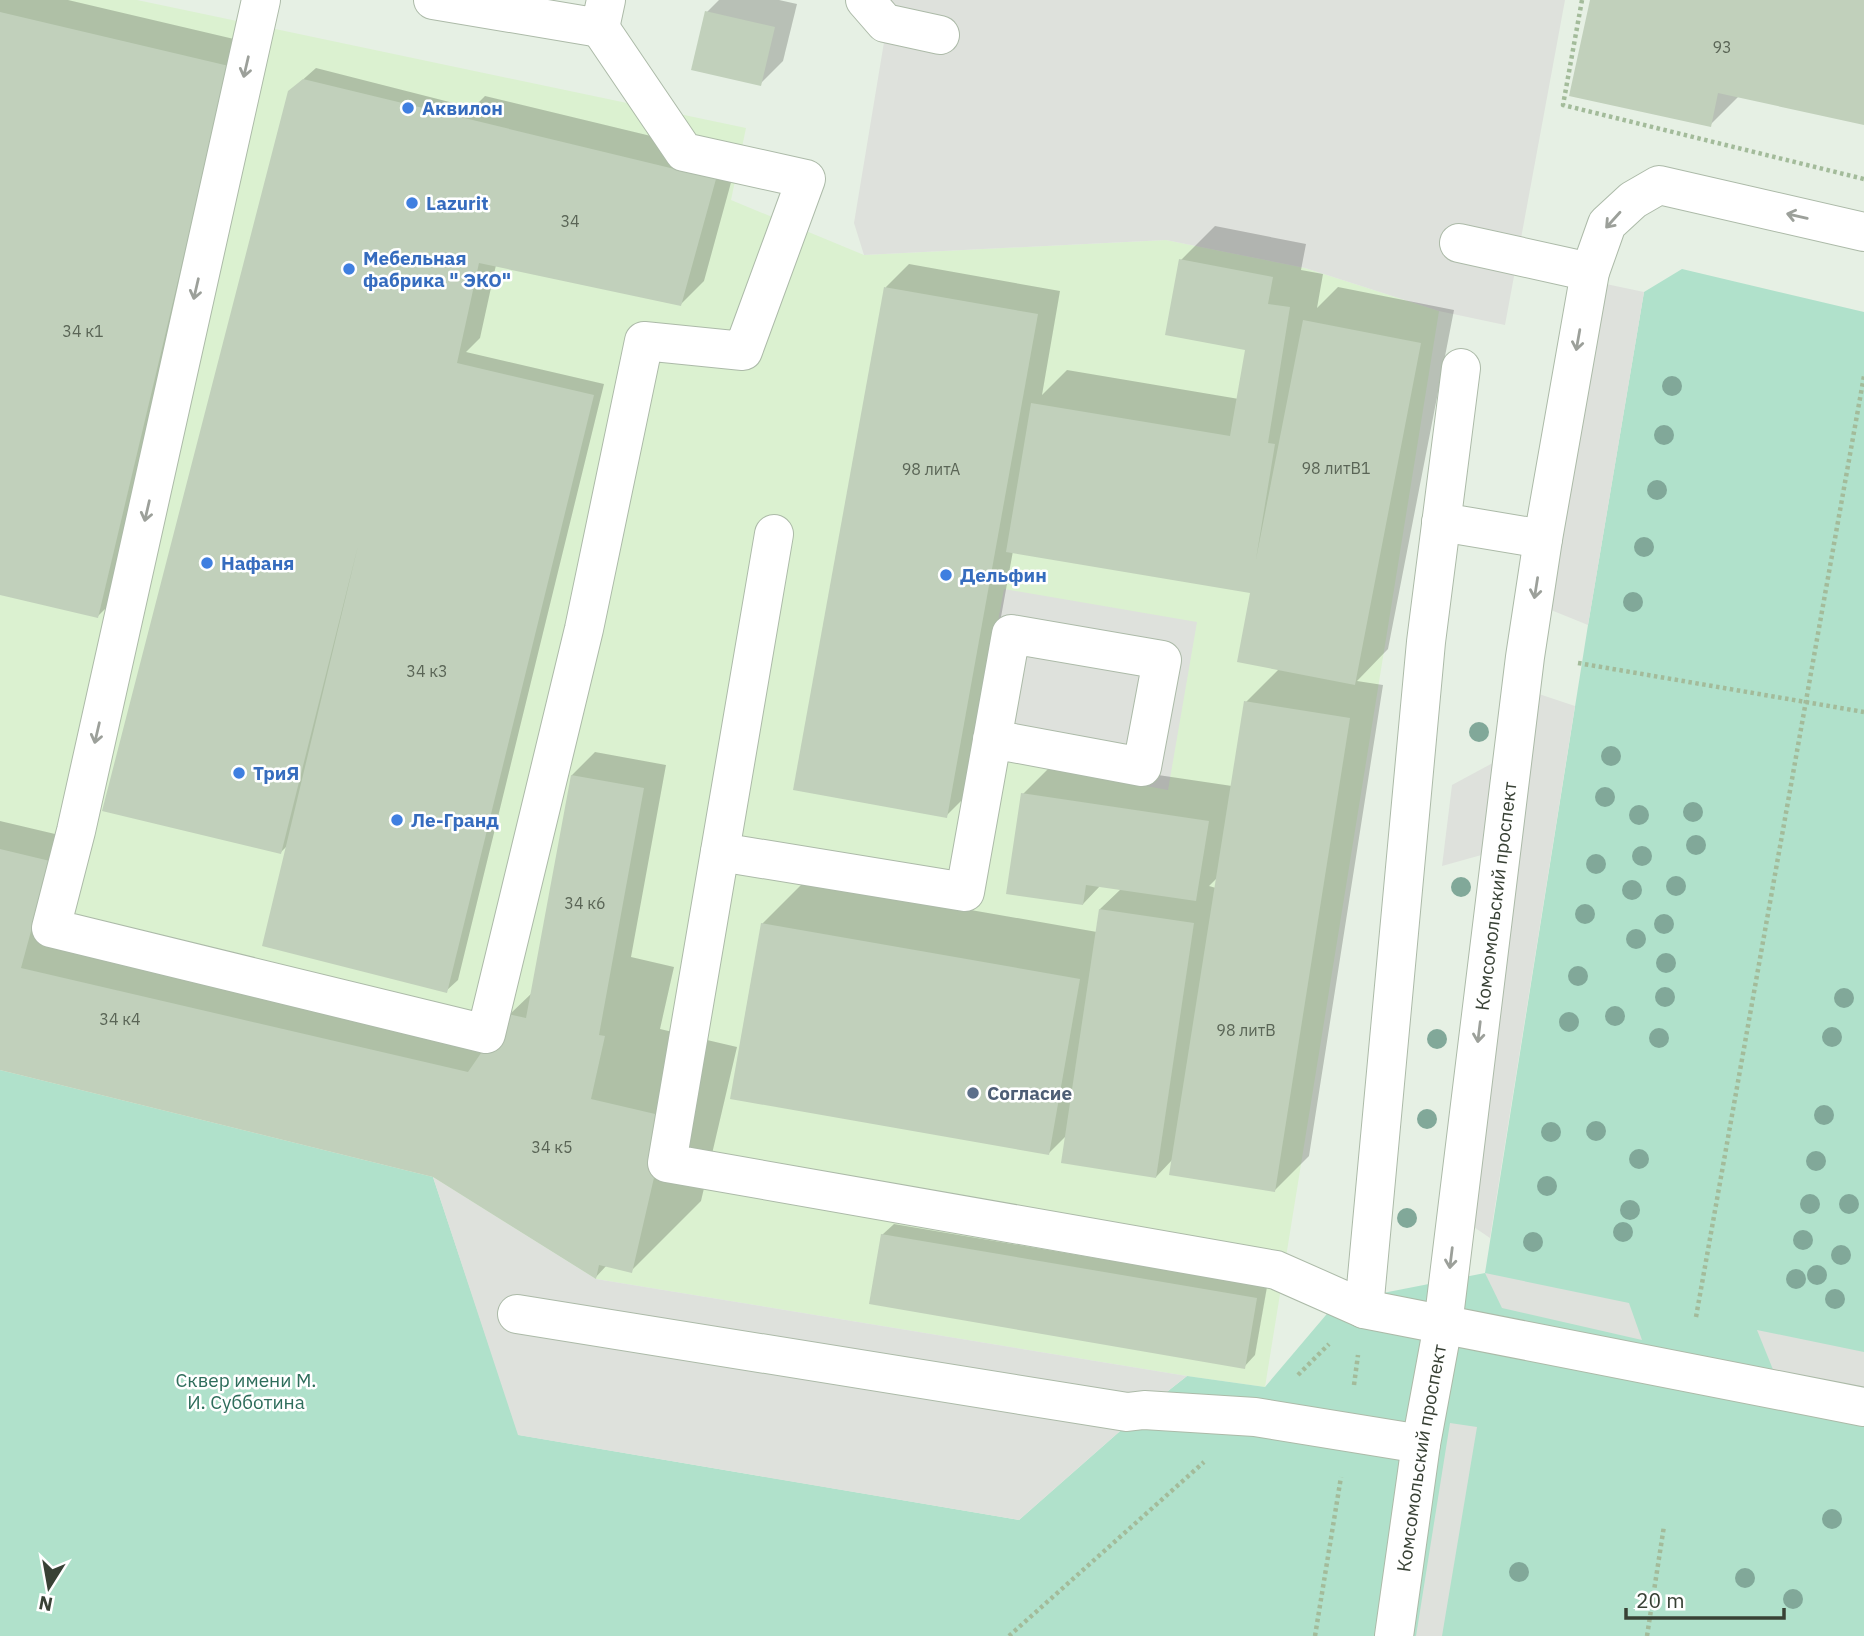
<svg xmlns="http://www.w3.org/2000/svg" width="1864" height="1636" viewBox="0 0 1864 1636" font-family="'IBM Plex Sans',sans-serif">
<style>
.commercial{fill:#dbf1d0}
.green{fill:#b0e1cb}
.parking{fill:#dee1dc}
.shadow{fill:#0003;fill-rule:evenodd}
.building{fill:#c1d0bb}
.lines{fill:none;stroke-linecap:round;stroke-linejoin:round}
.minor-casing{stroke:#acbaa8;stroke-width:40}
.path{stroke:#a3bb9a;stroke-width:4.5;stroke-dasharray:3.5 3.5;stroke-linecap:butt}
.minor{stroke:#fff;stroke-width:38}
.tree{fill:#81a899}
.oneway{stroke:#9ca09a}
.shop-dot{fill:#3f7fe0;stroke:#fff;stroke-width:2.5}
.service-dot{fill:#5c6f8a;stroke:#fff;stroke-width:2.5}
.labels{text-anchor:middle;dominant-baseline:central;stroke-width:5;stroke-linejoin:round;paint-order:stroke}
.number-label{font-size:16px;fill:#5a6556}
.shop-label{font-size:19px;font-weight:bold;fill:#366cbe;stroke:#fff;text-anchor:start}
.street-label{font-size:19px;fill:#384135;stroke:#fff}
.service-label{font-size:19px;font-weight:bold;fill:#4e5e75;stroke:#fff;text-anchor:start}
.park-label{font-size:19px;fill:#2e6d5b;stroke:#fff}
</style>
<rect width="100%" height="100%" fill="#e6f0e4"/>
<!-- commercial -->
<polygon class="commercial" points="0,0 137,0 746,128 731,200 864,255 1166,240 1305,268 1439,311 1265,1387 1187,1376 596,1279 433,1177 0,1070"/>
<!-- green -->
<polygon class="green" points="1682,269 1864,312 1864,1636 0,1636 0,1070 433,1177 519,1435 1019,1520 1144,1410 1187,1376 1265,1387 1337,1302 1485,1273 1588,625 1644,292"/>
<!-- parking -->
<g class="parking">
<polygon points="891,0 1565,0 1505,325 1439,311 1305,268 1166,240 864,255 854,223"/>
<polygon points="1606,284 1644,292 1588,625 1546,608"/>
<polygon points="1004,589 1197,622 1168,790 973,755"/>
<polygon points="1539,694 1575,706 1490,1238 1459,1217"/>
<polygon points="1502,758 1485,854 1442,866 1452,785"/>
<polygon points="433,1177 596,1279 1187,1376 1144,1410 1019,1520 518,1435"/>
<polygon points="1485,1273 1629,1303 1642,1340 1502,1308"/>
<polygon points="1757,1330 1864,1352 1864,1389 1776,1377"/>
<polygon points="1450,1423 1477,1427 1442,1636 1416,1636"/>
</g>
<!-- shadow -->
<g class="shadow">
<polygon points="0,0 68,0 251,43 121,593 98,616 0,593"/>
<polygon points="719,0 779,0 797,4 783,61 760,84 707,12"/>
<polygon points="1592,0 1864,0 1864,123 1739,96 1710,125"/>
<polygon points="316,68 473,108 485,96 738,157 704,281 681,304 496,265 480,338 466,352 604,384 458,980 446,991 288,845 281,852 289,92"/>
<path d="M1215 226 1306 244 1301 270 1323 274 1317 308 1338 287 1454 310 1388 649 1357 681 1383 685 1309 1156 1275 1190 1173 1159 1156 1177 1067 1135 1049 1153 762 924 805 881 1097 932 1100 909 1121 889 1100 886 1083 904 1023 794 1057 760 1232 786 1246 702 1279 669 1252 592 1013 551 969 793 946 816 886 287 909 264 1060 291 1042 395 1067 370 1239 399 1247 349 1181 260ZM1218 877 1216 888 1209 886Z"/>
<polygon points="595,752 666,765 631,957 674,967 660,1029 737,1047 701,1201 631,1271 607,1265 596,1277 435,1176 0,1069 0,821 72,838 43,945 486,1049 509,1015 533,992 572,775"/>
<polygon points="894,1224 1267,1287 1255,1355 1244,1367 882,1235"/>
</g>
<!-- building -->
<g class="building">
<polygon points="1590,0 1864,0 1864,125 1718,93 1711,127 1569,96"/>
<polygon points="705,11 775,27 761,86 691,70"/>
<polygon points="0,12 229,66 98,618 0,595"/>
<polygon points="303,79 716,179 681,306 479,263 457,363 594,395 447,993 262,946 358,546 281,854 102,811 288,91"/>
<polygon points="1179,259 1273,277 1268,304 1290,307 1268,443 1275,444 1256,559 1303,320 1421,343 1355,685 1237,662 1250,593 1006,552 1031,403 1230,436 1245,350 1165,335"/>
<polygon points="884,287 1038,314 947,818 793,790"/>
<polygon points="1244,701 1350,718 1275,1192 1169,1175"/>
<polygon points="571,775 644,788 599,1035 605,1036 591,1099 668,1117 632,1273 599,1265 596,1279 433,1177 0,1070 0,849 50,861 21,968 468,1072 508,1014 526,1018"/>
<polygon points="1021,793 1209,821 1196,901 1086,885 1083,905 1006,894"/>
<polygon points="1099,909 1194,923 1156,1178 1061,1163"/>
<polygon points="761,923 1080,979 1049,1155 730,1099"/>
<polygon points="881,1234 1257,1298 1245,1369 869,1304"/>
</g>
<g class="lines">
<!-- minor casing -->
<g class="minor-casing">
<g id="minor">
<polyline points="261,0 76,831 51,928 486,1034 584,629 644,341 743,351 806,179 684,152 600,28"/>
<polyline points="433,0 600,28 606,0"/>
<polyline points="865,0 885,23 940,35"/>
<polyline points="1459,243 1590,272"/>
<polyline points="1441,522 1543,539"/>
<polyline points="774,534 667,1163 1276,1270 1364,1309 1864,1407"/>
<polyline points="720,852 965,892 1011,634 1162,660 1142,767 992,739"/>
<polyline points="1364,1309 1426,642 1461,368"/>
<polyline points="517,1314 1127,1412 1144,1410 1255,1417 1421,1444"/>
<path id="s1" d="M1394 1636 1421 1444 1443 1325 1525 657 1543 539 1590 272 1607 224 1633 200 1659 185 1864 232"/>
</g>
</g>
<!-- path -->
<g class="path">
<polyline points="1582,0 1563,105 1864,179"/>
<polyline points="1578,663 1864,712"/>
<polyline points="1696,1317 1864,376"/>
<polyline points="1298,1375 1329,1344"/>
<polyline points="1354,1385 1358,1355"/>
<polyline points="1009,1636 1204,1462"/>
<polyline points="1315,1636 1341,1477"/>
<polyline points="1647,1636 1664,1526"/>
</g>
<!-- minor -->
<use href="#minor" class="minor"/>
</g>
<!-- trees -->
<g class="tree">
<circle cx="1672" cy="386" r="10"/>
<circle cx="1664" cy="435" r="10"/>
<circle cx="1657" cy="490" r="10"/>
<circle cx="1644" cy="547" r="10"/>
<circle cx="1633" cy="602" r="10"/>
<circle cx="1479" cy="732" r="10"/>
<circle cx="1611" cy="756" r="10"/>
<circle cx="1605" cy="797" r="10"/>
<circle cx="1693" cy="812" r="10"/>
<circle cx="1639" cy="815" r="10"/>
<circle cx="1696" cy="845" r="10"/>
<circle cx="1642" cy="856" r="10"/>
<circle cx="1596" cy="864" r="10"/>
<circle cx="1676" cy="886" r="10"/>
<circle cx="1461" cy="887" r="10"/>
<circle cx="1632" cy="890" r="10"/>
<circle cx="1585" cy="914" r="10"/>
<circle cx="1664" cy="924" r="10"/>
<circle cx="1636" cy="939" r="10"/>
<circle cx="1666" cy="963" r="10"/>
<circle cx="1578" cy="976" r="10"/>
<circle cx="1665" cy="997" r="10"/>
<circle cx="1844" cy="998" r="10"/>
<circle cx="1615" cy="1016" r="10"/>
<circle cx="1569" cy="1022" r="10"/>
<circle cx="1832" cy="1037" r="10"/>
<circle cx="1659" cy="1038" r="10"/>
<circle cx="1437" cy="1039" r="10"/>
<circle cx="1824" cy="1115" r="10"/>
<circle cx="1427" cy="1119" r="10"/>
<circle cx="1596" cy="1131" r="10"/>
<circle cx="1551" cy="1132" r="10"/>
<circle cx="1639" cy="1159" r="10"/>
<circle cx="1816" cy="1161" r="10"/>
<circle cx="1547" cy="1186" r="10"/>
<circle cx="1810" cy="1204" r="10"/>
<circle cx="1849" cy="1204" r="10"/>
<circle cx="1630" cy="1210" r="10"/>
<circle cx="1407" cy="1218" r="10"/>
<circle cx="1623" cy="1232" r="10"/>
<circle cx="1803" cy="1240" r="10"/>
<circle cx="1533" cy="1242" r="10"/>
<circle cx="1841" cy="1255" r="10"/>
<circle cx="1817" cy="1275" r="10"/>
<circle cx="1796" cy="1279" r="10"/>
<circle cx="1835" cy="1299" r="10"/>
<circle cx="1832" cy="1519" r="10"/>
<circle cx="1519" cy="1572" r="10"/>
<circle cx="1745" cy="1578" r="10"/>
<circle cx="1793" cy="1599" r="10"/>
</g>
<!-- one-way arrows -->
<defs><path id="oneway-shaft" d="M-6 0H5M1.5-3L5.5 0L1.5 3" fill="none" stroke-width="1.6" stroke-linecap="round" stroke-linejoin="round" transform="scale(1.75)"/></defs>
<g class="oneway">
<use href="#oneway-shaft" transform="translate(246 67) rotate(103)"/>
<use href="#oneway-shaft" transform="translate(1797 216) rotate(-167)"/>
<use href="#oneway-shaft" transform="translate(1613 220) rotate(132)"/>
<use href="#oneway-shaft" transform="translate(196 289) rotate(103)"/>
<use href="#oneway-shaft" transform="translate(1578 340) rotate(100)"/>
<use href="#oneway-shaft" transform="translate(147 511) rotate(103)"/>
<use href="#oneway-shaft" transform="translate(1536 588) rotate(99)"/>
<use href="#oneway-shaft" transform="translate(97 733) rotate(103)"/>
<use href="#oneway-shaft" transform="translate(1479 1032) rotate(97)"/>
<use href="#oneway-shaft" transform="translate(1451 1258) rotate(97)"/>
</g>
<!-- markers -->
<g class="shop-dot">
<circle cx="408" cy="108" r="7"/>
<circle cx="412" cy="203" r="7"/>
<circle cx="349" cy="269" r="7"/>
<circle cx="207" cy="563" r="7"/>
<circle cx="946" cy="575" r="7"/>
<circle cx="239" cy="773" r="7"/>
<circle cx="397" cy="820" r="7"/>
</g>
<circle class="service-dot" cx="973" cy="1093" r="7"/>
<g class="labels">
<!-- number labels -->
<g class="number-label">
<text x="1722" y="47">93</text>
<text x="570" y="221">34</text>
<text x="83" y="331">34 к1</text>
<text x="1336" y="468">98 литВ1</text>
<text x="931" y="469">98 литА</text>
<text x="427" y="671">34 к3</text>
<text x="585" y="903">34 к6</text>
<text x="120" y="1019">34 к4</text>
<text x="1246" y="1030">98 литВ</text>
<text x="552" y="1147">34 к5</text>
</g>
<!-- shop labels -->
<g class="shop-label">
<text x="422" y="108">Аквилон</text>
<text x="426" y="203">Lazurit</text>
<text x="363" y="258">Мебельная<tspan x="363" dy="22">фабрика " ЭКО"</tspan></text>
<text x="221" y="563">Нафаня</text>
<text x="960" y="575">Дельфин</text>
<text x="253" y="773">ТриЯ</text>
<text x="411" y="820">Ле-Гранд</text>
</g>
<!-- street labels -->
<g class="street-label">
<text stroke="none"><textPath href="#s1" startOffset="747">Комсомольский проспект</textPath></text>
<text stroke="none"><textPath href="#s1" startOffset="180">Комсомольский проспект</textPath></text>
</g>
<!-- service labels -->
<g class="service-label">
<text x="987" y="1093">Согласие</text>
</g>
<!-- park labels -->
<g class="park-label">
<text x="246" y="1380">Сквер имени М.<tspan x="246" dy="22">И. Субботина</tspan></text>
</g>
</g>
<!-- north arrow -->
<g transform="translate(49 1587) rotate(191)" stroke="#ffffff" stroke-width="5" paint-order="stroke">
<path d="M0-5L12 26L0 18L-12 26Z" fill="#384135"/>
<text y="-10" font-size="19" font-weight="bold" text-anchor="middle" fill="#384135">N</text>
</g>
<!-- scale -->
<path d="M1626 1608v10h158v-10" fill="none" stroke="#384135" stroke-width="3.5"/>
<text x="1636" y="1608" font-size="21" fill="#384135" stroke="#ffffff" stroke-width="5" paint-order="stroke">20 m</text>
</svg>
